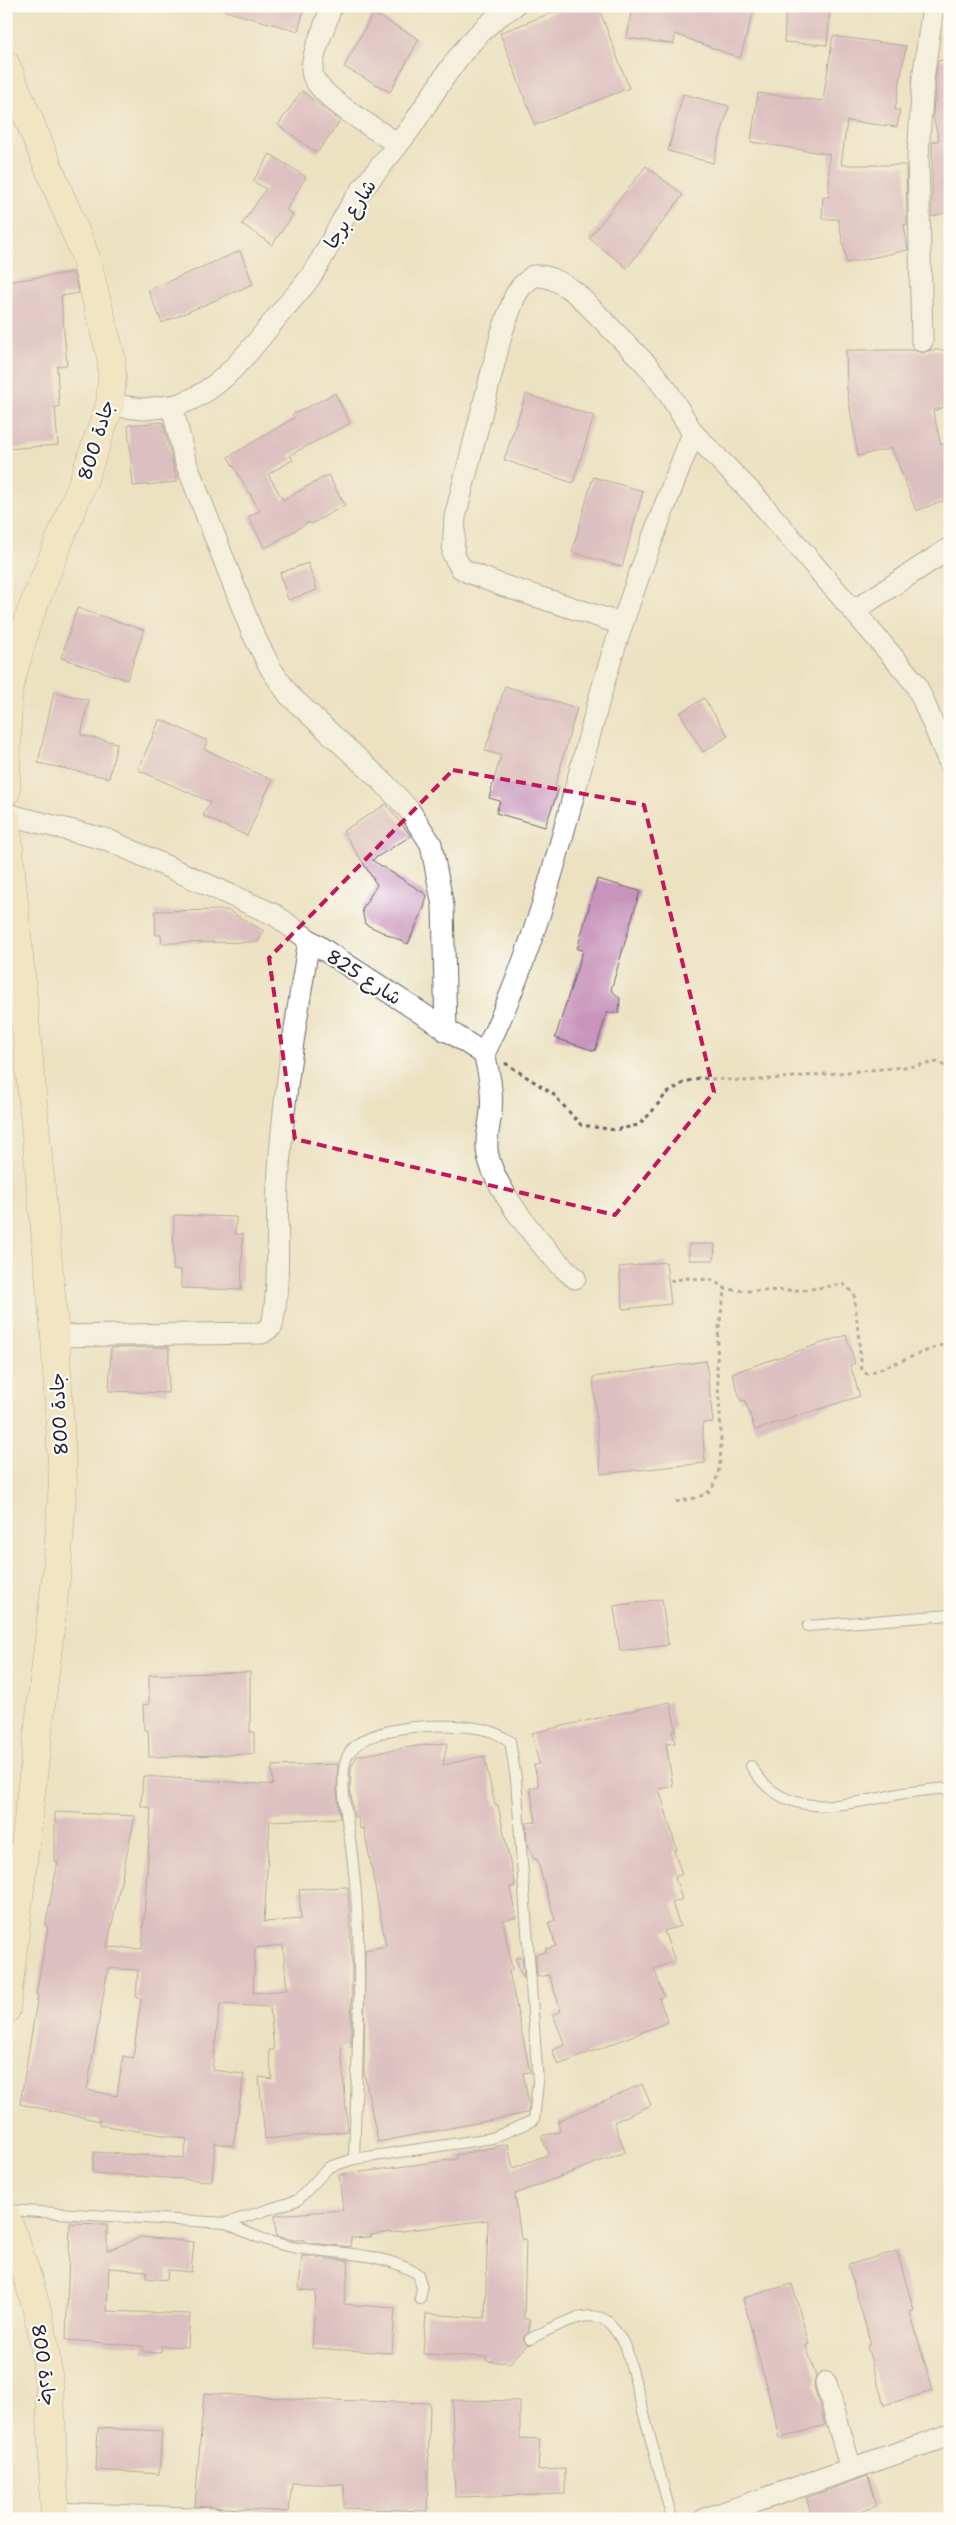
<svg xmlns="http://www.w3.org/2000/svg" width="956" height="2525" viewBox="0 0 956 2525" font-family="'Shantell Sans','Playpen Sans Arabic',sans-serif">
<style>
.building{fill:#c894bc;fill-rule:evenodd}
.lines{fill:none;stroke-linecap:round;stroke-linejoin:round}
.lane-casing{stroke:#69656a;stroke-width:12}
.street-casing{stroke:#69656a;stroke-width:23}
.secondary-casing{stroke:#69656a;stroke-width:29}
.path{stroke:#69656a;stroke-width:3;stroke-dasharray:4 4;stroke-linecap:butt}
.lane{stroke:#fff;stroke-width:10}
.street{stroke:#fff;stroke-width:21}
.secondary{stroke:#f6e9c3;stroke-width:28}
.marked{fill:none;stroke:#c2185b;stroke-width:4;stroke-dasharray:10 6;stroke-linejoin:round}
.labels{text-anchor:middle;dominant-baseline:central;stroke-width:4.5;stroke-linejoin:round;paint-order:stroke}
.street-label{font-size:19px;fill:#22223b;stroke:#fdfcf7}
</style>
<rect width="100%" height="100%" fill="#fdfcf7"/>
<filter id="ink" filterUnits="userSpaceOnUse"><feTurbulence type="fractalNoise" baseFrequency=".02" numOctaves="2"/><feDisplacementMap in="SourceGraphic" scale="10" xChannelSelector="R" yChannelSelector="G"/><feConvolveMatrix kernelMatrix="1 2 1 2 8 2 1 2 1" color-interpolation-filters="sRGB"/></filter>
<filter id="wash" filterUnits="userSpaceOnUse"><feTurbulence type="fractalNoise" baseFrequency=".0096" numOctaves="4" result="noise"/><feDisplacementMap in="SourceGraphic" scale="20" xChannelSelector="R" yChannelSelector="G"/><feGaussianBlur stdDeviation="1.12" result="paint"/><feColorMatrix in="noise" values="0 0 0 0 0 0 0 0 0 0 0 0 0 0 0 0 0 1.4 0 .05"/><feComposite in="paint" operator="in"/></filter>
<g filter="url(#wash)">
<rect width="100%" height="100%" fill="#ece2c2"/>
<g id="blocks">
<!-- building -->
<g class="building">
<polygon points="225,6 305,6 298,31 225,11"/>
<polygon points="569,6 598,6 629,88 535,125 500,33"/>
<polygon points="632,6 755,6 740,58 675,34 674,44 627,38"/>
<polygon points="786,6 830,7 827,45 784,42"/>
<polygon points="373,13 419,39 390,92 344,67"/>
<polygon points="833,36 906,46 895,110 900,110 897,127 847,121 841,165 906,165 907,224 904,225 908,250 847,263 838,219 822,219 823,197 829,197 829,154 751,142 758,93 823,101"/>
<polygon points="950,59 950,211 932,217 932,142 939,140 933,117 934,100 936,100 935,80 938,61"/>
<polygon points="302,91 340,121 317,153 278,125"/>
<polygon points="683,94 729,106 713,163 668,151"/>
<polygon points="270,154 306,177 286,210 293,215 272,245 242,224 266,189 253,181"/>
<polygon points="646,166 683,195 627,268 589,238"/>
<polygon points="240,251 253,284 162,323 148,290"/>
<polygon points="73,272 79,293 61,296 67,365 57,366 59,407 55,407 58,445 6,449 6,282"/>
<polygon points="846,350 914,350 922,353 931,350 950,350 950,405 933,411 941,445 950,442 950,498 916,511 892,448 858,456 847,390"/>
<polygon points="335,393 350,423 290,455 293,460 268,474 283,500 328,475 345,505 311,524 309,522 265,548 248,517 260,511 228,457 294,418 292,415"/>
<polygon points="526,394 594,416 573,483 504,460"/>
<polygon points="163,422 177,482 133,486 128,425"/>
<polygon points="593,477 643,491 622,567 572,552"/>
<polygon points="308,563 317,590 288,600 280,573"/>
<polygon points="77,608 144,630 127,680 61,658"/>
<polygon points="505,686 577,708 555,786 559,788 545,827 496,813 500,801 489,798 501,755 485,751"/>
<polygon points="54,692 89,700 81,735 117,743 109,778 38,763"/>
<polygon points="704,698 728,736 703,752 680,713"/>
<polygon points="160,719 208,741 204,749 272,780 247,836 203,816 210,802 138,770"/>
<polygon points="386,804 411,836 372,860 427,895 424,908 408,944 365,924 362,909 377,885 343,831"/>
<polygon points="597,879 640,891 611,990 620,998 619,1013 607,1013 595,1051 555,1038 583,950 577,949"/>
<polygon points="227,910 264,931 258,942 162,943 161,935 156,935 155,911"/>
<polygon points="174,1215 236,1217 235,1234 243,1234 241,1290 181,1288 181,1270 173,1270"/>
<polygon points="689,1244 715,1244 714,1260 689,1260"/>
<polygon points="666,1262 671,1304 623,1309 619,1267"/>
<polygon points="846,1335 855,1363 850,1365 860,1396 755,1430 745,1400 741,1401 732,1373"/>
<polygon points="169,1347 168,1393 109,1391 111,1348"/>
<polygon points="706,1361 713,1422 702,1423 705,1463 601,1474 593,1377"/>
<polygon points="662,1599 668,1645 620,1651 614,1606"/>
<polygon points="250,1672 250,1732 254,1732 254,1754 149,1757 148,1730 144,1730 143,1705 149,1704 149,1675"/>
<polygon points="670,1702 676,1730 672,1730 675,1743 666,1744 673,1786 659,1789 677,1850 674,1851 682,1874 675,1877 682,1899 672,1903 680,1926 664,1931 675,1961 654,1969 664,1996 659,1998 668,2022 558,2065 552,2050 565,2045 553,2015 561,2011 549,1975 537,1977 536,1954 547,1952 545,1949 556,1946 548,1923 555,1920 537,1859 534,1859 527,1842 526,1823 536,1822 530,1788 539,1786 534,1765 539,1764 532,1733"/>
<polygon points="447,1743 443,1765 484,1756 495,1805 498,1805 515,1886 510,1887 516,1918 503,1920 512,1970 509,1971 530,2072 523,2073 529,2104 528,2113 378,2142 364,2072 365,1950 386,1946 364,1828 360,1829 358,1817 354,1817 350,1788 351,1767 357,1756 417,1746"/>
<path d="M338 1764 337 1789 340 1818 270 1821 264 1922 301 1919 299 1889 348 1887 352 1964 351 2047 341 2048 348 2131 265 2139 259 2077 272 2079 269 2050H274L270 2007 220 2004 212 2070 244 2074 233 2146 215 2143 212 2181 93 2173 94 2152 184 2158 187 2139 100 2125V2121L20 2104 38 1995 36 1994 48 1927 45 1926 58 1862H55V1812L135 1816 107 1947 142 1949 151 1808 141 1806 143 1776 273 1785 272 1766ZM283 1945 287 1990 253 1993 255 1948ZM108 1968 138 1970 136 1998H141L133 2058 123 2056 117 2096 87 2090Z"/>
<polygon points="522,1957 524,1980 515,1958"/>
<polygon points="642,2084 651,2105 614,2122 625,2152 515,2194 521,2239 526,2239 524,2319 530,2319 529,2332 523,2338 527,2345 510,2363 486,2361 487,2357 423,2354 426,2314 485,2318 488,2220 371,2235 371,2237 351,2238 350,2247 304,2242 304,2240 294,2240 276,2236 275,2215 343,2210 339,2175 457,2159 456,2155 508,2144 513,2168 549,2154 541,2136 560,2132 558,2121"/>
<polygon points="70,2223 107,2224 107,2251 141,2237 194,2242 191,2272 168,2270 167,2280 146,2278 147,2271 109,2268 107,2311 190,2314 188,2347 161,2346 161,2353 143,2352 143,2346 66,2340"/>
<polygon points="897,2251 914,2311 910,2312 933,2391 884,2405 867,2346 871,2344 848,2265"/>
<polygon points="302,2256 349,2261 344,2304 395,2308 392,2353 312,2348 316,2291 299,2289"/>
<polygon points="792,2284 809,2344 806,2345 816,2377 814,2386 825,2425 780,2438 743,2298"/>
<polygon points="204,2393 296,2399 430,2403 427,2511 344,2508 344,2485 292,2483 289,2512 195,2506"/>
<polygon points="452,2400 520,2401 520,2438 540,2439 538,2470 565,2469 565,2494 455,2497"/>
<polygon points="98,2428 162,2431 159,2474 96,2470"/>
<polygon points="868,2476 877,2506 841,2519 813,2519 806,2498"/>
</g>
</g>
</g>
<g filter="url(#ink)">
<use href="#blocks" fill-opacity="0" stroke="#69656a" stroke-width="1"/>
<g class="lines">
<!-- lane casing -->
<g class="lane-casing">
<g id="lane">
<polyline points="808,1626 950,1615"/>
<path d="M751 1766C785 1825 850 1803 904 1793 919 1791 935 1789 950 1788"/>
<path d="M7 2210 226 2223 298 2200 329 2167 354 2159 492 2138 534 2120 538 2082 516 1779 510 1741C504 1738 497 1733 490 1731 459 1721 361 1722 347 1757 338 1778 348 1823 351 1847 365 1950 357 2055 354 2159"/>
<path d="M226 2223C249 2234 272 2244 298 2248 337 2254 383 2252 418 2274L422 2288 420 2299"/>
<path d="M530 2339C549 2330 587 2306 607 2321 615 2328 620 2338 626 2347L672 2519"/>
</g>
</g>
<!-- street casing -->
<g class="street-casing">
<g id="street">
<path d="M331 6C326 27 313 48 312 70 311 93 379 131 398 144"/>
<polyline points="922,341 918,157 923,79 933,6"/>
<polyline points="110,405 143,409 172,406 185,460 252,632 271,669 289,695 384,783 409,810 431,844 443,906 446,1031"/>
<path d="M172 406C219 396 253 346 282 311 292 299 304 287 313 273 327 251 338 227 352 204 370 176 395 151 414 123 441 82 470 31 514 6"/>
<polyline points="855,610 950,548"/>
<path d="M622 624 501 585 468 572 461 568 453 554 455 517 502 332 515 296 521 287 533 276C548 274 566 285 577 294L647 365 668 392 693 433 754 495 899 664 915 683 922 698 950 764"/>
<path d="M6 814 108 840 275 915 309 940 484 1054C489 1073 493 1091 491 1111 490 1124 486 1136 487 1149 490 1186 547 1255 575 1278"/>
<path d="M484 1054C542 937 569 807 604 682 629 597 661 515 693 433"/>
<path d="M55 1336 262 1333 272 1326C281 1280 276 1232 278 1186 282 1103 296 1021 309 940"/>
<polyline points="826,2383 851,2469"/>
<polyline points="55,2513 215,2519"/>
<polyline points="705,2519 950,2435"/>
</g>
</g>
<!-- secondary casing -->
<g class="secondary-casing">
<g id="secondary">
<polyline points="6,65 85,255 111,357 112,377 110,405 82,484 27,622 8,691 6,792"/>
<polyline points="6,818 55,1336 63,1482 57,1569 6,2010"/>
<path d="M6 2216C21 2258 37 2300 44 2344 53 2402 52 2460 55 2519"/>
</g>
</g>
<!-- path -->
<g class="path">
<polyline points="505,1063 553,1094 581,1125 615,1130 638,1125 650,1114 666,1094 685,1082 699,1078 748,1081 916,1066 937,1062 950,1068"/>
<polyline points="670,1281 687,1278 712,1280 726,1289 746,1291 804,1290 843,1284 854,1293 862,1370 867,1374 950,1342"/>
<path d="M676 1502C687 1499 704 1498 711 1489 729 1467 717 1394 717 1365 717 1340 720 1313 726 1289"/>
</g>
<!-- lane -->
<use href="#lane" class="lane"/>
<!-- street -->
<use href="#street" class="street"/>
<!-- secondary -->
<use href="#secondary" class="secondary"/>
</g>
</g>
<!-- marked area -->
<path d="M0 0H956V2525H0ZM453 770 644 805 714 1092 615 1215 295 1139 269 958Z" fill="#ece2c2" fill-opacity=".55" fill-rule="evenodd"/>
<path class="marked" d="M453 770 644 805 714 1092 615 1215 295 1139 269 958Z"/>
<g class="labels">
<!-- street labels -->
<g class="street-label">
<text transform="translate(350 214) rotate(-57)">شارع برجا</text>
<text transform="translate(96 440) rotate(-73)">جادة 800</text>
<text transform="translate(364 977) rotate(33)">شارع 825</text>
<text transform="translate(59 1414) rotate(-93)">جادة 800</text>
<text transform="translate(44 2365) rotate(82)">جادة 800</text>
</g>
</g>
<!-- margin -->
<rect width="956" height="2525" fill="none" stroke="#fdfcf7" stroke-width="25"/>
</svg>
